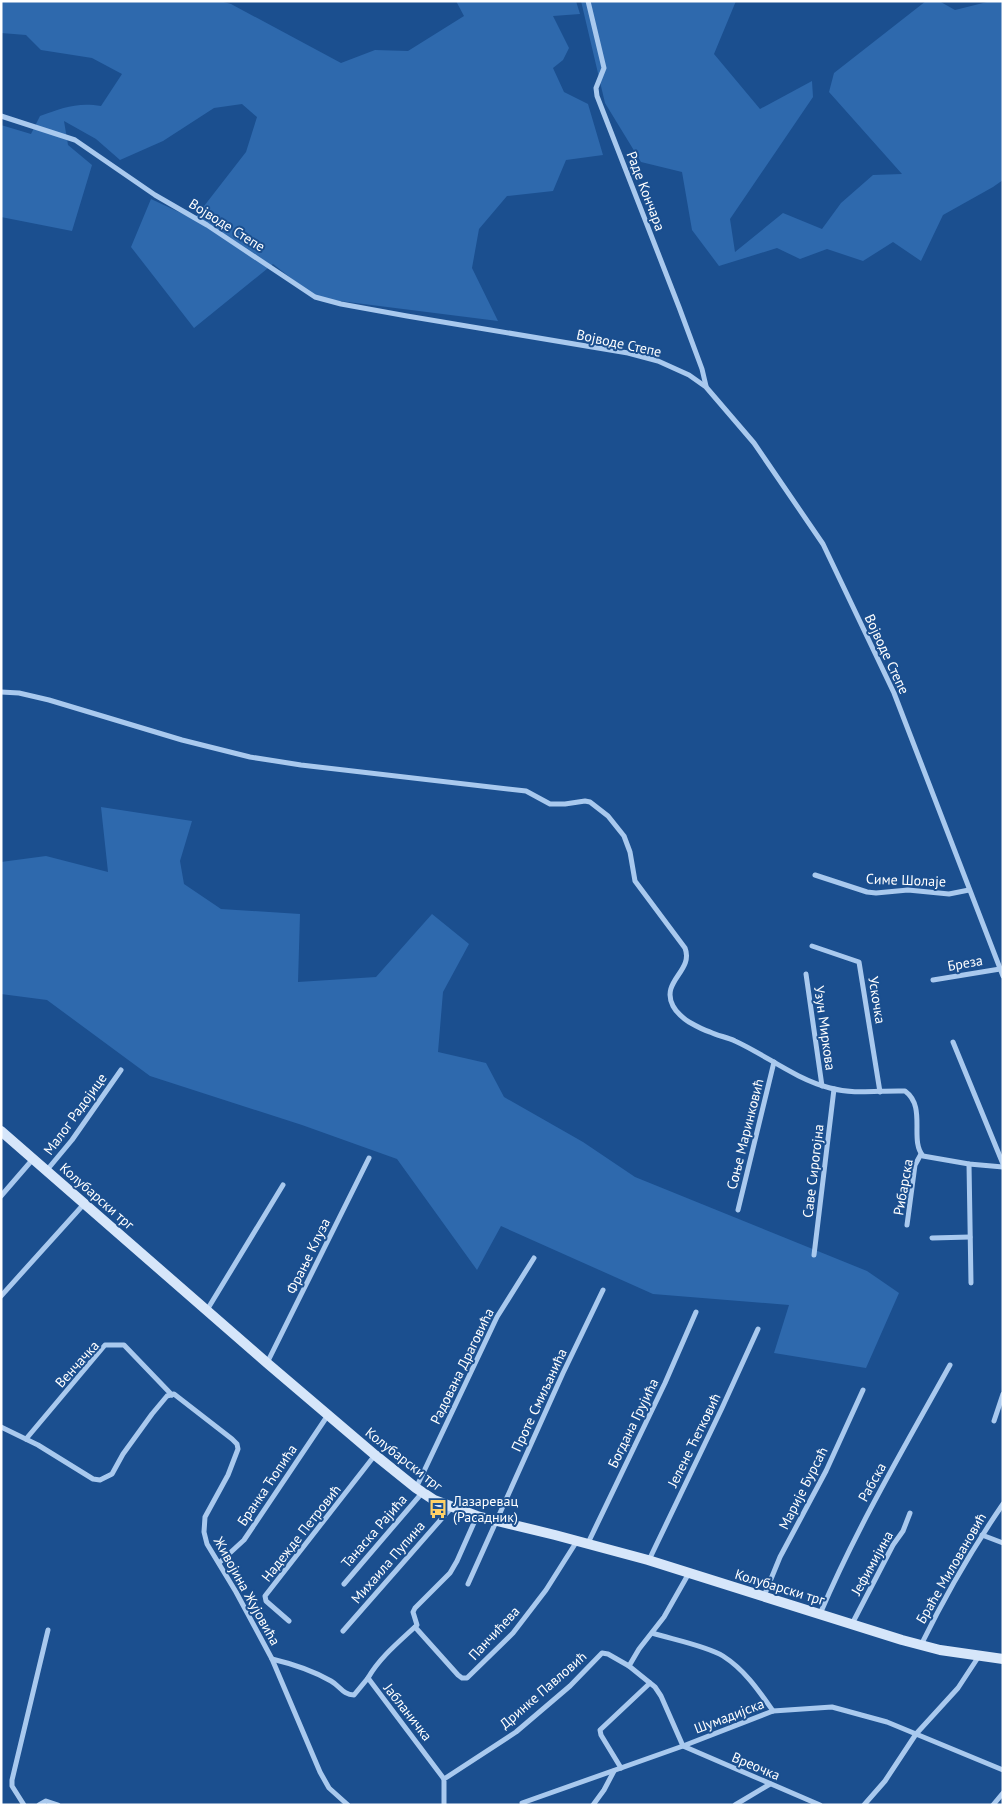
<svg xmlns="http://www.w3.org/2000/svg" width="1004" height="1806" viewBox="0 0 1004 1806" font-family="'PT Sans',sans-serif">
<style>
.green{fill:#2e69ad}
.lines{fill:none;stroke-linecap:round;stroke-linejoin:round}
.street{stroke:#a9c9ee;stroke-width:5}
.secondary{stroke:#d6e6fa;stroke-width:10}
.labels{text-anchor:middle;dominant-baseline:central;stroke-width:4;stroke-linejoin:round;paint-order:stroke}
.street-label{font-size:14px;fill:#fff;stroke:#1b4f8f}
.poi-label{font-size:14px;fill:#fff;stroke:#1b4f8f;text-anchor:start}
</style>
<rect width="100%" height="100%" fill="#1b4f8f"/>
<!-- green -->
<g class="green">
<path d="M1 1H220L231 4 341 63 375 50 408 51 464 16 456 1H576L580 14 553 16 569 48 563 60 553 68 564 92 588 104 603 155 566 160 553 191 507 196 479 229 472 268 498 321 316 298 273 264 194 328 131 247 151 199 194 219 246 152 257 117 242 104 214 108 163 141 120 160 96 139 64 121 68 145 92 165 72 231 1 217V125L31 134 40 116C62 108 77 102 101 106L122 74 92 58 41 50 26 35 1 33Z"/>
<polygon points="581,1 736,1 714,54 760,109 812,81 813,97 730,219 735,252 783,213 822,229 841,203 873,175 902,174 829,92 834,73 926,1 939,1 955,10 991,1 1003,1 1003,180 993,187 943,215 921,261 893,242 863,261 827,249 800,259 777,248 719,266 692,230 682,172 641,162 605,103"/>
<polygon points="101,807 192,821 180,861 184,884 221,909 300,914 298,982 376,977 432,914 469,944 443,992 438,1052 486,1063 504,1097 583,1142 635,1177 867,1271 899,1293 866,1368 774,1353 789,1305 653,1294 501,1226 477,1270 397,1159 302,1125 150,1076 47,1000 1,994 1,862 46,856 108,872"/>
</g>
<g class="lines">
<!-- street -->
<g class="street">
<polyline points="588,1 604,68 596,88 597,96 679,307 702,369 706,386"/>
<polyline points="1,116 75,140 155,195 207,225 315,297 341,304 407,316 628,353 658,361 689,375 706,387 754,443 823,544 894,693 1003,976"/>
<path d="M1 692 19 693 49 700 182 740 250 757 301 765 526 791 550 804H565L585 801 590 802 608 816 624 836 630 852 635 881 685 948C694 971 660 981 673 1006 676 1012 684 1019 689 1022 696 1026 703 1030 710 1032 718 1036 727 1037 735 1041 766 1055 795 1079 830 1088 855 1095 879 1090 905 1091 927 1107 909 1140 923 1156L969 1164 1003 1167"/>
<polyline points="815,875 867,892 876,893 908,890 949,894 969,890"/>
<polyline points="812,946 859,962 880,1092"/>
<polyline points="806,974 822,1086"/>
<polyline points="933,980 1000,969"/>
<polyline points="953,1042 1003,1164"/>
<polyline points="969,1164 971,1283"/>
<polyline points="47,1170 72,1140 121,1070"/>
<polyline points="1,1196 33,1159"/>
<polyline points="738,1210 774,1062"/>
<polyline points="907,1225 915,1165 921,1154"/>
<polyline points="932,1238 970,1237"/>
<polyline points="814,1255 834,1089"/>
<polyline points="1,1296 84,1204"/>
<polyline points="207,1310 283,1185"/>
<polyline points="267,1363 369,1158"/>
<polyline points="994,1421 1003,1394"/>
<polyline points="1,1427 38,1445 93,1479 100,1480 112,1474 123,1454 152,1414 167,1396 174,1394 232,1439 237,1444 238,1449 228,1475 205,1517 204,1532 207,1544 236,1592 272,1659 320,1772 329,1788 348,1805"/>
<polyline points="26,1439 105,1345 124,1345 172,1395"/>
<polyline points="416,1488 497,1317 534,1258"/>
<polyline points="982,1535 1003,1543"/>
<polyline points="588,1543 665,1383 696,1312"/>
<polyline points="649,1560 722,1408 758,1329"/>
<polyline points="219,1563 244,1540 328,1415"/>
<polyline points="344,1584 422,1493"/>
<polyline points="468,1584 563,1373 603,1290"/>
<polyline points="764,1596 780,1557 826,1471 863,1390"/>
<path d="M820 1614C857 1527 905 1446 950 1365"/>
<polyline points="289,1621 266,1601 265,1596 375,1455"/>
<polyline points="852,1624 893,1545 903,1531 910,1513"/>
<polyline points="415,1627 458,1675 462,1678 467,1678 513,1633 546,1590 577,1541"/>
<polyline points="343,1631 451,1508"/>
<path d="M652 1633C671 1639 707 1646 723 1656 745 1670 759 1691 773 1711"/>
<path d="M921 1645C945 1596 972 1549 1003 1504"/>
<path d="M272 1659C293 1664 312 1670 331 1681 340 1686 343 1695 354 1695L368 1678 444 1779"/>
<polyline points="629,1666 639,1649 664,1617 689,1573"/>
<path d="M368 1678C380 1657 400 1641 417 1625L413 1612 415 1608 450 1573 457 1561 477 1516"/>
<polyline points="621,1768 601,1735 600,1730 650,1683"/>
<polyline points="522,1803 683,1746 773,1711 832,1707 887,1722 1003,1770"/>
<polyline points="24,1805 12,1786 12,1780 48,1630"/>
<polyline points="39,1805 46,1801 58,1805"/>
<polyline points="444,1805 444,1779 516,1732 570,1686 602,1653 608,1654 629,1666 655,1687 661,1696 683,1746 820,1805"/>
<polyline points="593,1805 604,1790 614,1771"/>
<polyline points="735,1805 770,1784"/>
<polyline points="864,1805 885,1781 916,1734 958,1688 979,1656"/>
<polyline points="993,1805 1003,1793"/>
</g>
<!-- secondary -->
<polyline class="secondary" points="1,1131 267,1363 375,1455 416,1488 434,1500 477,1516 555,1535 648,1560 902,1640 940,1650 1003,1659"/>
</g>
<!-- icons -->
<defs>
<g id="bus-bare" transform="scale(1.5)"><path d="M-5-6H5V4H4V6H2V4H-2V6H-4V4H-5ZM-3.5-4V0h7V-4ZM-3.5 1.2v1.5H-2V1.2ZM2 1.2v1.5H3.5V1.2Z" fill="#ffd166" stroke="#1b4f8f" stroke-width="2.5" paint-order="stroke"/></g>
</defs>
<g fill-rule="evenodd">
<use href="#bus-bare" x="438" y="1509"/>
</g>
<g class="labels">
<!-- street labels -->
<g class="street-label">
<text transform="translate(646 191) rotate(69)">Раде Кончара</text>
<text transform="translate(227 225) rotate(32)">Војводе Степе</text>
<text transform="translate(619 343) rotate(12)">Војводе Степе</text>
<text transform="translate(887 654) rotate(65)">Војводе Степе</text>
<text transform="translate(906 880) rotate(2)">Симе Шолаје</text>
<text transform="translate(965 963) rotate(-10)">Бреза</text>
<text transform="translate(877 1000) rotate(81)">Ускочка</text>
<text transform="translate(825 1028) rotate(82)">Узун Миркова</text>
<text transform="translate(75 1114) rotate(-54)">Малог Радојице</text>
<text transform="translate(745 1134) rotate(-76)">Соње Маринковић</text>
<text transform="translate(813 1171) rotate(-83)">Саве Сирогојна</text>
<text transform="translate(903 1187) rotate(-80)">Рибарска</text>
<text transform="translate(97 1196) rotate(41)">Колубарски трг</text>
<text transform="translate(308 1256) rotate(-64)">Фрање Клуза</text>
<text transform="translate(77 1364) rotate(-48)">Венчачка</text>
<text transform="translate(462 1366) rotate(-64)">Радована Драговића</text>
<text transform="translate(539 1400) rotate(-65)">Проте Смиљанића</text>
<text transform="translate(633 1423) rotate(-64)">Богдана Грујића</text>
<text transform="translate(694 1440) rotate(-64)">Јелене Ћетковић</text>
<text transform="translate(404 1459) rotate(38)">Колубарски трг</text>
<text transform="translate(872 1482) rotate(-61)">Рабска</text>
<text transform="translate(267 1485) rotate(-56)">Бранка Ћопића</text>
<text transform="translate(803 1488) rotate(-63)">Марије Бурсаћ</text>
<text transform="translate(374 1531) rotate(-49)">Танаска Рајића</text>
<text transform="translate(301 1533) rotate(-52)">Надежде Петровић</text>
<text transform="translate(388 1562) rotate(-49)">Михаила Пупина</text>
<text transform="translate(872 1563) rotate(-61)">Јефимијина</text>
<text transform="translate(951 1568) rotate(-60)">Браће Миловановић</text>
<text transform="translate(780 1587) rotate(17)">Колубарски трг</text>
<text transform="translate(247 1591) rotate(61)">Живојина Жујовића</text>
<text transform="translate(494 1633) rotate(-47)">Панчићева</text>
<text transform="translate(543 1690) rotate(-41)">Дринке Павловић</text>
<text transform="translate(408 1712) rotate(52)">Јабланичка</text>
<text transform="translate(729 1716) rotate(-21)">Шумадијска</text>
<text transform="translate(756 1766) rotate(23)">Вреочка</text>
</g>
<!-- poi labels -->
<g class="poi-label">
<text x="453" y="1501">Лазаревац<tspan x="453" dy="16">(Расадник)</tspan></text>
</g>
</g>
<!-- border -->
<rect width="1004" height="1806" fill="none" stroke="#ffffff" stroke-width="5"/>
</svg>
